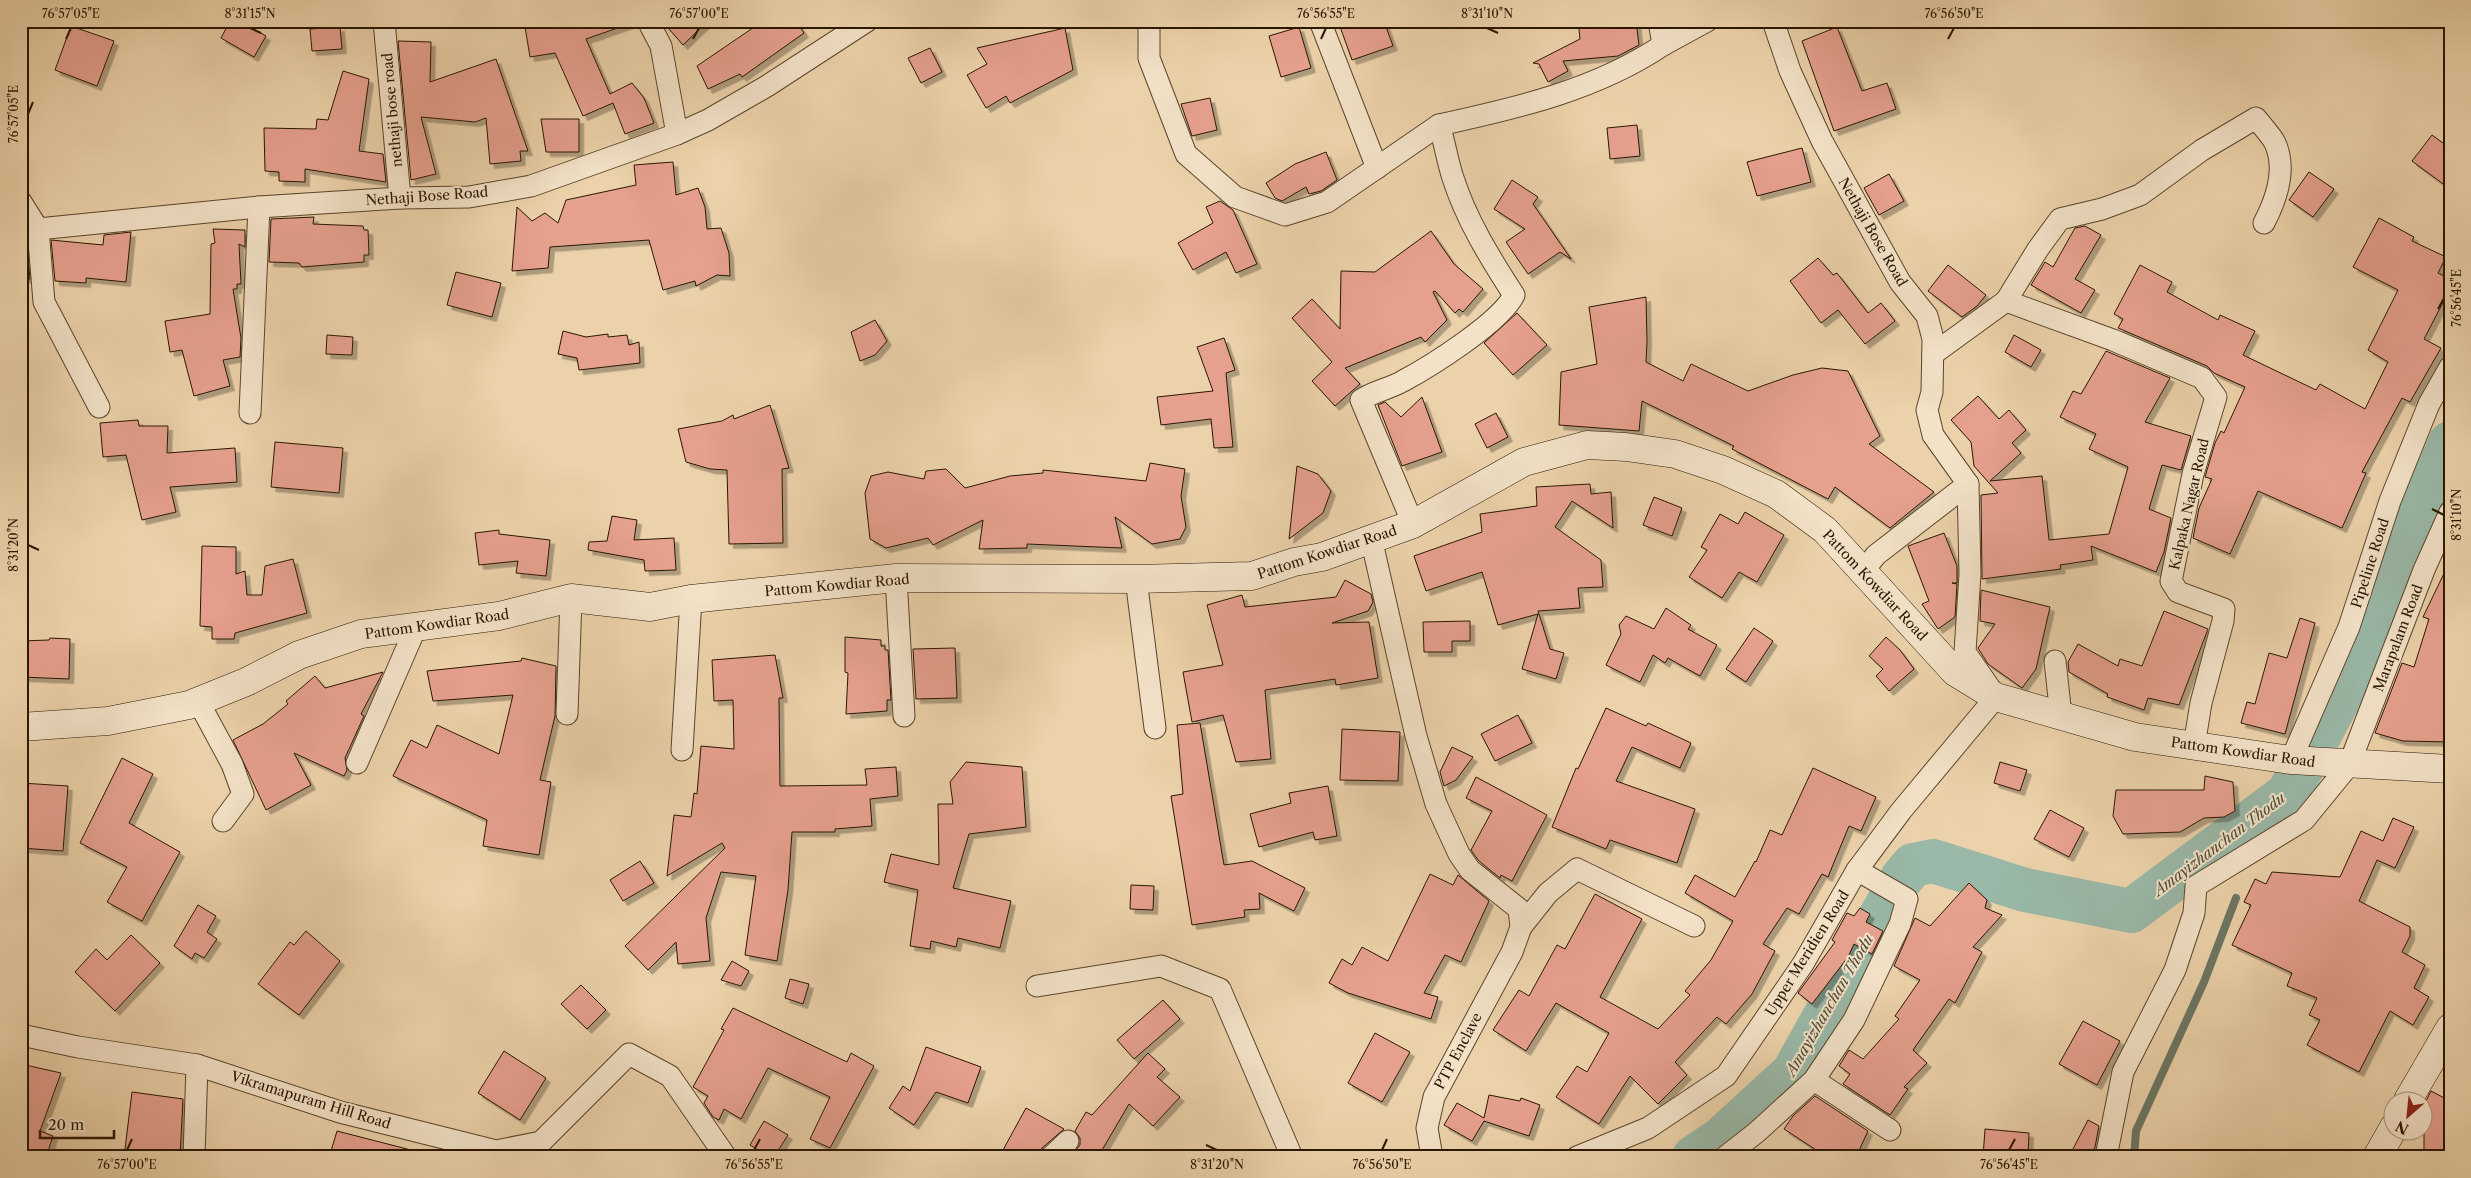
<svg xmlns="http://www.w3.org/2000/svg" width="2471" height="1178" viewBox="0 0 2471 1178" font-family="'Libre Caslon Text',serif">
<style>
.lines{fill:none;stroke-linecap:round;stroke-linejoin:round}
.stream{stroke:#6c7765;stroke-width:8}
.river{stroke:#99b8a7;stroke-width:44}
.building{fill:#e6a08e;stroke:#291601;filter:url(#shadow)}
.street-casing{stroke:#5a452b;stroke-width:23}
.secondary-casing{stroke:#291601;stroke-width:29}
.street{stroke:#f3e2c8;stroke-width:21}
.secondary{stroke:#f3e2c8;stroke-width:28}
.ticks{fill:none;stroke:#291601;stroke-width:2}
.labels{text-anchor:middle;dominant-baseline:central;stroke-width:4;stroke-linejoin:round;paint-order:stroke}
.street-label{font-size:14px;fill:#291601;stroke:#f3e2c8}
.water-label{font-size:15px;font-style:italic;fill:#504f3b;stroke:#f3e2c8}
.neatline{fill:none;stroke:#291601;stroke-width:2}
.ticks-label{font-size:12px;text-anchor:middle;fill:#291601}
</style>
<defs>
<filter id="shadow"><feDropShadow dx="4.5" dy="4.5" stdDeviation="0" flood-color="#0004"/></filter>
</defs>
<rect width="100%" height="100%" fill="#ecd2aa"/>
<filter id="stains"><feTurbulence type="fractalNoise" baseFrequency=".004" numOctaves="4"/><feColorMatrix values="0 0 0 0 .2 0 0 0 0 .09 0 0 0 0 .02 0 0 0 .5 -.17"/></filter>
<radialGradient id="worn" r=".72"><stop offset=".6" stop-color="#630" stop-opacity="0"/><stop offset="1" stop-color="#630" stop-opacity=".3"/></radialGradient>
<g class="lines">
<!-- stream -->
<polyline class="stream" points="2134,1157 2136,1131 2204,982 2236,898"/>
<!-- river -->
<g class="river">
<polyline points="1902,878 1913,865 1933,861 2025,890 2131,911 2288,794 2370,641 2402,553 2450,443"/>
<polyline points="1694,1157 1721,1139 1793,1073 1888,903"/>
</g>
</g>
<!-- building -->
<g class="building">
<polygon points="230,21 240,21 266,36 254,57 221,38"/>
<polygon points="524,21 628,21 629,24 586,39 610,94 632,83 644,98 654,123 625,134 613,103 583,116 555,53 530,57"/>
<polygon points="662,21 708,21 683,45"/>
<polygon points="763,21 796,21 804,33 742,77 740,74 708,89 697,66"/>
<polygon points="1338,21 1384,21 1393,46 1352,60"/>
<polygon points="1578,21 1636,21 1639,45 1618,56 1563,61 1568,71 1548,82 1539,64 1533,63 1580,39"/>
<polygon points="71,26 114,41 97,86 55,70"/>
<polygon points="340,27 342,49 312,51 310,29"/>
<polygon points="1299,27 1311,68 1281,77 1269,36"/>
<polygon points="1837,27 1862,91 1887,83 1896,109 1834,131 1802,41"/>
<polygon points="1065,28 1073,70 1010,103 1006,96 986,108 967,75 987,64 977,48"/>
<polygon points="398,41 431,42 430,82 496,59 528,151 520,151 521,161 490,164 486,118 475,122 421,117 436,174 411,180"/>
<polygon points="930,48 942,72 921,83 908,58"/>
<polygon points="343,71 369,79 359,151 383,154 386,182 305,169 305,182 279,181 279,172 265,171 264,128 316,129 317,119 328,120"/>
<polygon points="1210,98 1217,130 1192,136 1181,104"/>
<polygon points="541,119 579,119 579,152 546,152"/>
<polygon points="1637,125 1640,156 1610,159 1607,128"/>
<polygon points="2432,135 2450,148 2450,189 2412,161"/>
<polygon points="1802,148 1811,182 1757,196 1747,162"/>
<polygon points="1326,152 1337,180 1321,191 1309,194 1306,187 1282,201 1275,198 1266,183 1295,164"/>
<polygon points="673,162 676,195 698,188 705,207 707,229 721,228 729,253 730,276 717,275 696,286 695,281 663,290 649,240 550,247 548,268 512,271 517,207 532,221 545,213 558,223 566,200 636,185 634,165"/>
<polygon points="2309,172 2334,189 2313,217 2289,200"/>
<polygon points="1889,174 1904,201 1879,215 1864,188"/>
<polygon points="1512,180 1538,197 1533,204 1571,259 1560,252 1528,274 1506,242 1525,229 1494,209"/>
<polygon points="1220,201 1233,210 1257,264 1236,273 1226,252 1193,270 1178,243 1213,223 1206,207"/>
<polygon points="314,217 313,224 363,226 364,230 368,230 369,255 364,255 364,262 302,267 299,263 269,262 271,219"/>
<polygon points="2379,218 2414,237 2412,241 2446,257 2438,273 2450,279 2450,289 2424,339 2441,348 2410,402 2402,398 2362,472 2366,473 2342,528 2258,491 2230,554 2193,538 2199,508 2212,479 2205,477 2215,443 2221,431 2224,433 2245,387 2214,373 2207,366 2118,328 2123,319 2114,314 2140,265 2172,282 2167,292 2218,320 2220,315 2255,331 2243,355 2316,390 2320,384 2365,409 2388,362 2368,350 2398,290 2353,267"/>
<polygon points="2085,226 2101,235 2075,279 2095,290 2081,313 2031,285 2045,262 2053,267 2075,228"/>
<polygon points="213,229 245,230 245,247 239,244 241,284 237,284 237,289 233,289 241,338 240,357 223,360 230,386 194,396 182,350 170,352 165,321 210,314 211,244 215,243"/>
<polygon points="1431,231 1454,264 1483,289 1463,312 1459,309 1455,313 1435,291 1433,292 1447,320 1425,342 1421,337 1345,368 1360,384 1335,406 1312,381 1332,362 1292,318 1312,299 1340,329 1341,271 1375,272"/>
<polygon points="131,232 126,282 86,278 86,283 55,281 51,240 103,245 104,235"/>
<polygon points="21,238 26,238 30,279 21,278"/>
<polygon points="1818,258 1833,275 1837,273 1868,313 1881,303 1895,321 1865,344 1838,310 1821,323 1790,281"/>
<polygon points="1948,265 1986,295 1977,306 1962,317 1928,291"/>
<polygon points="456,272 501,283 492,317 447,305"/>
<polygon points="1646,297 1647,342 1646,362 1683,381 1691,364 1748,391 1793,375 1822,368 1848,371 1880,436 1869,444 1934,492 1890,528 1835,487 1828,499 1732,449 1734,446 1642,401 1639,431 1559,425 1561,372 1597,364 1589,307"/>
<polygon points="1517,313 1547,345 1513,375 1484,343"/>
<polygon points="875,320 887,341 875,355 860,361 851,332"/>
<polygon points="563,331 586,337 608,334 608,337 627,335 629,345 639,342 640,363 579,370 577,358 558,354"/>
<polygon points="327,335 353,337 352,355 326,354"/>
<polygon points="2014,335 2041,350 2031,367 2005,352"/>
<polygon points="1224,338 1235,370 1226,373 1233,447 1214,448 1211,419 1161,425 1157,397 1213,391 1197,347"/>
<polygon points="2106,351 2170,378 2145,422 2191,436 2181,470 2162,465 2149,509 2171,518 2164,552 2156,572 2091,546 2093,560 2060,565 2061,569 1982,579 1981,495 1998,493 1974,466 1971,442 1951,420 1978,396 1999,419 2009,410 2026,430 2012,443 2021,453 1990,481 2042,476 2049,540 2109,534 2128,467 2089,449 2096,434 2060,417 2073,391 2081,394"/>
<polygon points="1422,397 1442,452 1402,466 1378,405 1385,402 1401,417"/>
<polygon points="770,405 789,468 782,469 783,543 729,544 727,470 710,469 686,462 678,429 722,421 733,415 734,419"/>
<polygon points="1496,413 1508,437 1487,448 1475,424"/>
<polygon points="138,420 139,426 168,426 167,453 235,448 237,482 170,487 176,512 142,520 126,455 103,457 100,423"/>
<polygon points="275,442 343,448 339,493 271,487"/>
<polygon points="1150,463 1185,469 1181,496 1186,527 1180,539 1152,544 1115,517 1122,548 1027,544 1027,548 979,549 983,520 933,545 928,538 886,548 870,539 865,493 871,476 888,472 924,479 926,471 946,469 965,488 1010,476 1043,473 1043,470 1146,481"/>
<polygon points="1297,466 1318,474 1331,491 1323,513 1289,539"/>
<polygon points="1590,484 1591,494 1611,492 1613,528 1572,501 1555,527 1601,560 1603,587 1578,588 1580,608 1538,611 1550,649 1564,653 1556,679 1522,669 1538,614 1498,625 1482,572 1426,591 1414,556 1482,532 1480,514 1537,506 1536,487"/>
<polygon points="1654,497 1682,508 1672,536 1643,525"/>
<polygon points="1745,512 1784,535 1757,582 1739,572 1722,598 1689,577 1707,550 1701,547 1720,514 1738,524"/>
<polygon points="612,516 637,520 634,540 674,538 676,570 645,571 644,560 588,550 589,542 607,541"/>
<polygon points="499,530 499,534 550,540 546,576 516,573 518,561 479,565 475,533"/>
<polygon points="1944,533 1957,566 1957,583 1952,583 1957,584 1955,617 1938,629 1922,604 1929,601 1908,546"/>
<polygon points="202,546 236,547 236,574 245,571 247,595 262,595 265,566 293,559 307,613 235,633 234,639 212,639 212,627 200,626"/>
<polygon points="2450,561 2450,742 2403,741 2375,733 2402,663 2414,667 2429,619 2423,617"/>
<polygon points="1345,580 1371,594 1373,602 1368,611 1332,623 1369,622 1378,678 1336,685 1335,679 1265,690 1271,759 1236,762 1223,715 1192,722 1183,672 1223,665 1207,605 1242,595 1245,607 1336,597"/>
<polygon points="1981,590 2050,607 2036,669 2022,688 1988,664 1978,648 1995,624 1980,621"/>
<polygon points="1666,608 1691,625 1688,629 1717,645 1700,676 1668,658 1665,663 1653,655 1640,682 1606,665 1621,634 1619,625 1626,616 1654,629"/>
<polygon points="2164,611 2208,629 2179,705 2148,698 2144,710 2107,697 2108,694 2069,672 2068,662 2078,644 2118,666 2120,659 2142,666"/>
<polygon points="2300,618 2315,623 2285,734 2241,723 2247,702 2255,704 2269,653 2287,658"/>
<polygon points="1470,621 1470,641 1452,641 1452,652 1424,652 1423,622"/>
<polygon points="1754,628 1773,641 1746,682 1726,669"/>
<polygon points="845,637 881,640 881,646 885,646 885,650 888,650 891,700 887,700 887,711 846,714 848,673 845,672"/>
<polygon points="1886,637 1900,650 1914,669 1889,691 1876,676 1883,669 1869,656"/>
<polygon points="50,638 70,639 69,679 21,677 21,641 49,640"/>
<polygon points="955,648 957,698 916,699 913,649"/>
<polygon points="775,655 783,698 779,698 780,786 867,785 865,769 896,767 898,796 870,799 872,826 835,829 835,832 792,832 788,890 777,961 745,955 756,876 721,872 706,918 710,961 678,964 676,942 648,970 625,946 725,848 722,843 667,876 674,815 691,817 694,793 697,794 701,746 734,749 733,700 714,701 712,660"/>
<polygon points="522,658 556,666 555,716 540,780 551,782 539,855 483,846 487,820 393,776 411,740 427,748 437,725 499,754 513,695 433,701 427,671 521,661"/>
<polygon points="383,672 361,714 364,716 345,758 347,770 344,776 294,753 311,785 266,810 233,740 263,724 288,704 286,701 315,676 325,688"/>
<polygon points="1606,708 1646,726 1648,723 1691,743 1680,768 1632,747 1616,781 1695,809 1677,863 1610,840 1606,849 1552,827 1576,768 1578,769"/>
<polygon points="1518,715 1532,743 1495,761 1481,734"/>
<polygon points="1200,723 1224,865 1252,861 1305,888 1294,911 1259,893 1260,909 1244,910 1245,917 1192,925 1171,796 1183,794 1177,725"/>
<polygon points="1342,729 1400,732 1398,781 1340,780"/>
<polygon points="1452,747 1473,757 1456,780 1444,786 1440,772"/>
<polygon points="122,758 153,774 129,823 180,852 142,921 107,902 127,867 80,843"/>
<polygon points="966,762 1022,767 1026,827 969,834 953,888 1011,901 1000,948 958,938 956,947 931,941 930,949 910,946 918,890 884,882 891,854 939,865 938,804 953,804 950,782"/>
<polygon points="2000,762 2027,770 2020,791 1994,783"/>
<polygon points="1813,768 1876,797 1861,831 1849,826 1828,877 1822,874 1799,914 1787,908 1763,944 1775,951 1752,994 1726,1024 1717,1017 1675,1062 1687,1075 1658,1104 1630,1076 1599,1124 1556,1097 1577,1066 1587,1072 1609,1033 1556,1003 1526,1051 1493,1030 1519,990 1529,996 1557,945 1565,949 1595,894 1642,919 1600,997 1658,1029 1690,995 1685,991 1711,960 1733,921 1685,893 1695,875 1735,897 1755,861 1756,862 1770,830 1782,835"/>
<polygon points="2205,776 2233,782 2235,811 2224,817 2204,818 2180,832 2123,834 2113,816 2116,790 2204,790"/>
<polygon points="1476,777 1547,815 1512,881 1501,875 1500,878 1479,861 1471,850 1492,811 1466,798"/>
<polygon points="21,783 68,786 63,851 21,848"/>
<polygon points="1328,786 1337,836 1315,840 1313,832 1259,847 1250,814 1291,803 1289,793"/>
<polygon points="2050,810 2084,828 2069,857 2034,839"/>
<polygon points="2393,818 2414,827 2395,868 2377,860 2359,901 2410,927 2410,936 2402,952 2425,965 2414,988 2429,997 2413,1025 2390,1011 2359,1072 2307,1045 2320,1020 2309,1015 2317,998 2287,986 2292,973 2232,945 2251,905 2244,902 2255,879 2266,884 2272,872 2340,877 2361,831 2383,841"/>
<polygon points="640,861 654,883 623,901 610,880"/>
<polygon points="1430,874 1453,885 1458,875 1489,901 1461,962 1445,955 1424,993 1438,997 1431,1019 1348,993 1329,983 1342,959 1352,965 1362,947 1388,961"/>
<polygon points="1969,883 1987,900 1985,908 2002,915 1973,947 1982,952 1955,1003 1949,999 1913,1050 1927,1063 1904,1087 1908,1089 1890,1115 1843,1084 1850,1074 1839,1066 1849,1050 1863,1059 1899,1019 1895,1016 1920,980 1894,966 1915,918 1930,926"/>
<polygon points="1131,885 1154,886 1153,910 1130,909"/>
<polygon points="198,905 216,916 207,932 217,939 204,958 195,953 192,959 174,946"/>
<polygon points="1860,908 1870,914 1866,922 1883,931 1872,954 1854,944 1848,957 1812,1004 1798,993 1835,942 1832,940 1847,913 1854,916"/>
<polygon points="306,931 340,961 299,1015 258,984 290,942 294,945"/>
<polygon points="131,935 160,963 115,1011 75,972 96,949 107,960"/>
<polygon points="732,961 749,971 741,986 721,980"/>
<polygon points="790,979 809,984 803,1004 785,998"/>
<polygon points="581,985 606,1010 587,1029 561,1004"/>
<polygon points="1163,1000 1180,1019 1134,1059 1117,1040"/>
<polygon points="733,1008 847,1062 851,1053 874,1066 830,1148 810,1139 830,1097 768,1068 741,1119 724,1109 719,1120 713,1117 704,1103 708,1096 693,1087 724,1030 721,1029"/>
<polygon points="2083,1021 2120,1041 2097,1085 2059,1064"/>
<polygon points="1375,1033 1410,1052 1382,1102 1348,1083"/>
<polygon points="926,1047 981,1067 968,1103 936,1092 914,1125 889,1108 903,1086 910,1091"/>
<polygon points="504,1051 546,1078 520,1120 478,1093"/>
<polygon points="1148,1053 1165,1069 1157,1077 1180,1097 1153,1126 1129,1104 1098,1157 1070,1157 1080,1145 1080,1138 1075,1131 1086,1112 1092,1115"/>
<polygon points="21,1064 61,1073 40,1131 53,1136 46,1157 21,1157"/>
<polygon points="2431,1091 2450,1101 2450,1157 2424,1157 2424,1105"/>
<polygon points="132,1092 183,1099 180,1157 124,1157"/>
<polygon points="1489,1095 1520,1101 1521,1098 1540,1105 1529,1136 1484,1121 1472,1141 1444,1125 1457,1103 1484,1118"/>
<polygon points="1815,1096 1868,1131 1856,1157 1827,1157 1784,1129 1793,1116"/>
<polygon points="1026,1108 1064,1129 1042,1148 1039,1157 1005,1157 1008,1151 1003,1150"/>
<polygon points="2088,1120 2099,1126 2095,1147 2090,1157 2073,1149"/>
<polygon points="764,1121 788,1135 774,1157 770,1157 750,1145"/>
<polygon points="1985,1129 2029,1133 2028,1157 1983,1157"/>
<polygon points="337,1131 411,1150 410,1157 341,1157 342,1153 331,1151"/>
</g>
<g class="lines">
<!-- street casing -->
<g class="street-casing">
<g id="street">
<polyline points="384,21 400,198"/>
<polyline points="648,21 661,46 677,134"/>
<polyline points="1149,21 1149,58 1186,154 1235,197 1285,215 1327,202 1439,125"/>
<polyline points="1320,21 1377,168"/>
<polyline points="1659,21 1663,45 1707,21"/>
<polyline points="21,202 38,229 259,207 400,198 469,197 531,186 677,134 708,120 767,86 867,21"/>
<polyline points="38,229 44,302 99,407"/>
<path d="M2006 301 2038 249 2060 219 2102 209 2140 195 2202 150 2256 118C2262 126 2271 135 2275 143 2287 169 2276 200 2264 223"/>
<polyline points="1933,354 2006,301 2113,340 2202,378 2216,397 2193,474 2171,581 2178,592 2224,609 2223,621 2201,703 2194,746"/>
<polyline points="250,413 259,207"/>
<path d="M1413 524 1361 400C1374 391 1389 389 1403 381 1431 366 1501 322 1514 295 1490 258 1466 219 1453 178 1447 160 1445 143 1439 125 1517 108 1596 90 1663 45"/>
<polyline points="1371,538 1416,736 1436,804 1459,854 1470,870 1519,909 1521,927 1512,952 1434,1097 1427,1128 1432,1157"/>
<polyline points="1864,570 1876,555 1968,484"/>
<polyline points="896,578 904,716"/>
<polyline points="1136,579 1155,728"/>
<polyline points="2055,661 2061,716"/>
<polyline points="198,701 232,764 243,794 223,821"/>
<polyline points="567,714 571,598"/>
<polyline points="682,750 691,599"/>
<polyline points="2291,760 2349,627 2390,501 2429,404 2450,367"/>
<polyline points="357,763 416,627"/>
<polyline points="1521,927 1548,893 1577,869 1694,926"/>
<polyline points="1037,986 1161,966 1220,989 1292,1157"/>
<polyline points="21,1035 78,1047 197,1065 340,1112 496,1151 541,1142 629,1054 670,1076 726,1157"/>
<polyline points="1814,1080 1890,1130"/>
<polyline points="194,1157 197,1065"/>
<polyline points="1051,1157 1068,1141"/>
<polyline points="1577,1157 1648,1128 1726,1076 1803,964 1857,870 1901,811 1996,697 1965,652 1970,574 1968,484 1933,435 1927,410 1932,392 1933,339 1927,316 1900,282 1822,141 1790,71 1773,21"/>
<polyline points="1725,1157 1757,1132 1814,1080 1854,1020 1900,924 1907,899 1857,870"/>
<polyline points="2106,1157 2123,1072 2175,970 2194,913 2196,886 2304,820 2349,765 2424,570 2450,512"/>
</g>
</g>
<!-- secondary casing -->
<g class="secondary-casing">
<g id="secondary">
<polyline points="21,727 108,721 189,705 246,682 299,655 361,634 499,616 571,598 650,607 691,599 896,578 1136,579 1252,576 1294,562 1322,557 1413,524 1524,462 1587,445 1626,447 1675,454 1723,470 1776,494 1825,530 1955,672 1996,697 2135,737 2291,760 2450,769"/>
<polyline points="2408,1100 2450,1028"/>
<polyline points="2377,1157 2394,1127"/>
</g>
</g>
<!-- street -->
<use href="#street" class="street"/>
<!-- secondary -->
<use href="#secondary" class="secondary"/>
</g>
<!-- ticks -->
<path class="ticks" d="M250 28 261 33M1487 28 1498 33M66 39 71 28M693 39 699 28M1321 39 1326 28M1948 39 1954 28M28 114 33 102M2438 309 2444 298M2432 509 2444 515M28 545 39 550M1206 1145 1217 1150M127 1150 132 1139M754 1150 760 1139M1382 1150 1387 1139M2009 1150 2015 1139"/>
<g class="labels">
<!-- street labels -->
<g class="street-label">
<text transform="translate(392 110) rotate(-95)">nethaji bose road</text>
<text transform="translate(427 196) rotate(-4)">Nethaji Bose Road</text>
<text transform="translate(1873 232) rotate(60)">Nethaji Bose Road</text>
<text transform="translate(2189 504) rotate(-77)">Kalpaka Nagar Road</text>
<text transform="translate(1327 552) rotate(-18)">Pattom Kowdiar Road</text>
<text transform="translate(2370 563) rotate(-72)">Pipeline Road</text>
<text transform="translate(837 585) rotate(-5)">Pattom Kowdiar Road</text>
<text transform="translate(1875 585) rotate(47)">Pattom Kowdiar Road</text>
<text transform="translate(437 624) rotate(-8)">Pattom Kowdiar Road</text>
<text transform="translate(2398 638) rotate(-69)">Marapalam Road</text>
<text transform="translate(2243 752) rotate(8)">Pattom Kowdiar Road</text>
<text transform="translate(1807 953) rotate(-58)">Upper Meridien Road</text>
<text transform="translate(1458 1051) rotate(-62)">PTP Enclave</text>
<text transform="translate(311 1100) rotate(17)">Vikramapuram Hill Road</text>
</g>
<!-- water labels -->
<g class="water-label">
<text transform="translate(2219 844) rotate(-37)">Amayizhanchan Thodu</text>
<text transform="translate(1829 1005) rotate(-60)">Amayizhanchan Thodu</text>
</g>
</g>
<!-- margin -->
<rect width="2471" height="1178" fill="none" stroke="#ecd2aa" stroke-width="55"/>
<!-- north arrow -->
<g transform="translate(2408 1116) rotate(207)"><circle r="24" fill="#f3e2c8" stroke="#a29078"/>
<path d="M0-4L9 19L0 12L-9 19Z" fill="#8f2418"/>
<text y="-8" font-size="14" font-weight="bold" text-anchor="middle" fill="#291601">N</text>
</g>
<!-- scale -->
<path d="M40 1130v8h74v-8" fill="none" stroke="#291601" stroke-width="2.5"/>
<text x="48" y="1130" font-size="15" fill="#291601" stroke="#f3e2c8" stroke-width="4" paint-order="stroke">20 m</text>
<rect x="28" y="28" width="2416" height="1122" class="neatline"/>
<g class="ticks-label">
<text x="71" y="18">76°57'05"E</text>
<text x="250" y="18">8°31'15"N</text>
<text x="699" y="18">76°57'00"E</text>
<text x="1326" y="18">76°56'55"E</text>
<text x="1487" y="18">8°31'10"N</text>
<text x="1954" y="18">76°56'50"E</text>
<text transform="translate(14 114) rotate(-90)" y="4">76°57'05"E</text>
<text transform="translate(2457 298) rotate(-90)" y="4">76°56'45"E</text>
<text transform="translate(2457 515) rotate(-90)" y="4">8°31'10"N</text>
<text transform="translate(14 545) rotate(-90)" y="4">8°31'20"N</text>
<text x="127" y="1169">76°57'00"E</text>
<text x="754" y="1169">76°56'55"E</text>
<text x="1217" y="1169">8°31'20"N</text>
<text x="1382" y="1169">76°56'50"E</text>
<text x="2009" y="1169">76°56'45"E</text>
</g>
<rect width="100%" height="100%" filter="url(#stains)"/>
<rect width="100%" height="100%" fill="url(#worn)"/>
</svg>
